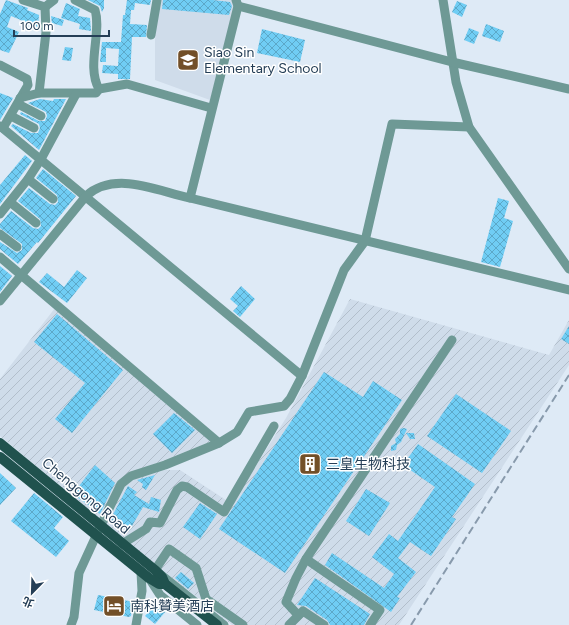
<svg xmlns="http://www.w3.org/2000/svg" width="569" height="625" viewBox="0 0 569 625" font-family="Figtree,'Noto Sans TC',sans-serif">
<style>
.built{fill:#cfdcea}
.industrial{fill:url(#industrial-furrows)}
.building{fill:url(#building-cross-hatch)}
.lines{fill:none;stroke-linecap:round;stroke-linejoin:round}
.minor{stroke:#6e9995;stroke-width:9}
.major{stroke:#20524e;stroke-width:10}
.rail{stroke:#889aac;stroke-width:2;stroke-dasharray:8 4;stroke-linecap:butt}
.labels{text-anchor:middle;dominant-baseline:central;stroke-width:3;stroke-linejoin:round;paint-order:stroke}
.poi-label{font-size:14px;fill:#243e56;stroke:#fff;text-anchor:start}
.street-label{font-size:14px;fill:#243e56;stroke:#fff}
</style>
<defs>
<pattern id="industrial-furrows" width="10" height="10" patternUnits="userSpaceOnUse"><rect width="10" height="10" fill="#cfdcea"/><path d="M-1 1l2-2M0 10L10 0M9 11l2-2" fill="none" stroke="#b2becb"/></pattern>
<pattern id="building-cross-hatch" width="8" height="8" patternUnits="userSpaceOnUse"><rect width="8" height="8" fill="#70cdf4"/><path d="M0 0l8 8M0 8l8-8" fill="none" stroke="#5ca8c8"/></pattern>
</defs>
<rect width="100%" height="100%" fill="#deeaf6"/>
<!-- built -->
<polygon class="built" points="159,0 235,0 236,6 210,100 155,80 155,40"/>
<!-- industrial -->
<g class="industrial">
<polygon points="350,299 549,355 569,320 569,365 399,625 232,625 103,523 123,485 132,477 161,470 180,470 232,504 286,418"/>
<polygon points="55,308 215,440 129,474 101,520 0,436 0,379"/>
</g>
<!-- building -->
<g class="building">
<polygon points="6,0 28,8 27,10 39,15 38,27 11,16 7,27 19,32 9,53 0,50 0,14"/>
<polygon points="88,0 104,0 104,8 102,12 100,6"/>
<polygon points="127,0 151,0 150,5 135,3 134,10 131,10 130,24 147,25 146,37 132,37 130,79 118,79 118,74 102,73 103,65 118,66 119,49 106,48 106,62 100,62 102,42 121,42 123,15 125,15"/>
<polygon points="163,0 213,0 230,2 232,6 229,15 162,9"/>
<polygon points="457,1 467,5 462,17 452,12"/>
<polygon points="66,3 80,9 78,16 90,18 91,31 79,29 80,24 61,18"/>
<polygon points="51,16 64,20 62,26 52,23"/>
<polygon points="486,24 504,31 500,42 482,36"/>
<polygon points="469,28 479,32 474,44 464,40"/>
<polygon points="262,29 305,40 300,62 257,53"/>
<polygon points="65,47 73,48 71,61 62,60"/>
<polygon points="0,93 13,98 0,120"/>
<polygon points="40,99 53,101 54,99 66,99 39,150 11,126 13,124 31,133 38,133 40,128 39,124 20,114 21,112 39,121 45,121 47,116 46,112 28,103"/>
<polygon points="25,155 32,161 0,204 0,185"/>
<polygon points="43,169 76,196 38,243 37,242 18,264 0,249 0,242 17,253 22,250 22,244 0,228 0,224 11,211 33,228 38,229 41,226 40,219 18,201 29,188 50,204 55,205 58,202 57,195 36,178"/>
<polygon points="498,198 509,201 504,218 513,221 500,267 481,262"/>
<polygon points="0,266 12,276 0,292"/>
<polygon points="77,270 87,278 67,303 39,282 47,273 64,287"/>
<polygon points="241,286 255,299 240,317 233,311 238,306 230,299"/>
<polygon points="57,314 123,370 72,433 55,419 85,383 34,342"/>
<polygon points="569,326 569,344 561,339"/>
<polygon points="324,372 363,397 373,381 402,400 285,573 219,529"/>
<polygon points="456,394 511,431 482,473 427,436"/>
<polygon points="174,413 195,430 172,453 153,434"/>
<polygon points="404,428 407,429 401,442 397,445 396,450 391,451 391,446 396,443 395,439 400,434 400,429"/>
<polygon points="406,433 414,433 415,439 410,439"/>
<polygon points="418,444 475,484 452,517 456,519 431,556 410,542 398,558 416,572 397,597 400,598 391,612 325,565 332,553 384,588 394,574 372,557 389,534 398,541 435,487 403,465"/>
<polygon points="95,465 115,483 100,514 73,494"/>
<polygon points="0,473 16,488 0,505"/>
<polygon points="155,475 146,490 142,487 143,484 137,480"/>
<polygon points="128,486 137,492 134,495 149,504 151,497 161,500 159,512 143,507 129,531 116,523 115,525 109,522"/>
<polygon points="366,489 390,503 369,536 346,521"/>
<polygon points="34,493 63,517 54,528 69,541 56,557 11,521"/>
<polygon points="200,503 217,514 200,539 183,527"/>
<polygon points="181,572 194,583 188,589 175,578"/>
<polygon points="315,578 370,614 364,625 330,625 327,620 306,606 297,605"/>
<polygon points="98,595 134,602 131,616 129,617 94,610"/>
<polygon points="156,603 166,611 155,624 145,616"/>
</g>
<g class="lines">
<!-- minor -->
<g class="minor">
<polyline points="23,0 45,7 46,32 39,93"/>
<path d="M75 0 95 10C102 32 86 66 99 89L127 84 211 108"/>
<polyline points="443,0 456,82 469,127 569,269"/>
<polyline points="238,6 452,62 569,89"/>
<polyline points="45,7 54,0"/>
<polyline points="151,35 157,0"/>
<polyline points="0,65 27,79 28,85 3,128"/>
<polyline points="20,98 39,93 96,93 99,89"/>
<polyline points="18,104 41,116"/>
<polyline points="11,116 34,128"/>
<polyline points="0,126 302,376"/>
<polyline points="28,179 53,199"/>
<polyline points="190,198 569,290"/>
<polyline points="10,202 36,223"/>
<polyline points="0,214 28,179 41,159 76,94"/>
<polyline points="0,234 17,247"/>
<polyline points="0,257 219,443"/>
<path d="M0 301 86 196C115 170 157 191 190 198L238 6 236 0"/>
<polyline points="122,544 146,529 150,522 160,523 177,490 182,486 187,487 224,512 274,426"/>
<polyline points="306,559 380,610 370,625"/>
<polyline points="149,578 160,595 197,625"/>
<polyline points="298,615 286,602 296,578 306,559 452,340"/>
<polyline points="71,625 74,617 79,573 101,525 121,484 131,476 165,465 219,443 237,432 249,412 284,406 290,399 302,376 344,270 365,241 392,124 469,127"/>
<polyline points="136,625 142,591 141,572"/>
<polyline points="224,625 155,570 169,549 196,568 206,599 243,625"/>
<polyline points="289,625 303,611 324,625"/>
</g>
<!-- major -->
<g class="major">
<polyline points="0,443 155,570 162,577 165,584 217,625"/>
<polyline points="0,457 149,578 159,584 165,584"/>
</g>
<!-- rail -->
<polyline class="rail" points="411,625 569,375"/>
</g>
<!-- icons -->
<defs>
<g id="school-square" transform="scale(1.15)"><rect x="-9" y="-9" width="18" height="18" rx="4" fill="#724f28" stroke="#fff"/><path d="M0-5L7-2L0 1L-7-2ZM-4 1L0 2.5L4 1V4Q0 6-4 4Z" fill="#fff"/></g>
<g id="building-square" transform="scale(1.15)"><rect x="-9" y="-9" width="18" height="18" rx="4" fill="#724f28" stroke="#fff"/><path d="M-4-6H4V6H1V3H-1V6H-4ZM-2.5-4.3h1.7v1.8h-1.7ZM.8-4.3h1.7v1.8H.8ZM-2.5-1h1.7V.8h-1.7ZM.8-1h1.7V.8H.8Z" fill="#fff"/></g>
<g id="hotel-square" transform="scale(1.15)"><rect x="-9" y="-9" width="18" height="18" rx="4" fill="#724f28" stroke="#fff"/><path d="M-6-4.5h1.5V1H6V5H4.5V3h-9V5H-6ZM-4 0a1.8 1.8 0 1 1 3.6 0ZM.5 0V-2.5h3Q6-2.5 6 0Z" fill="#fff"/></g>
</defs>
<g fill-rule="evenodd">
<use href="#school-square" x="188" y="60"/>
<use href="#building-square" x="310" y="464"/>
<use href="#hotel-square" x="114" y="606"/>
</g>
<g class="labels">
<!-- poi labels -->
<g class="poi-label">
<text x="204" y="52">Siao Sin<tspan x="204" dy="16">Elementary School</tspan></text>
<text x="326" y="464">三皇生物科技</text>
<text x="130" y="606">南科贊美酒店</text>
</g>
<!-- street labels -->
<g class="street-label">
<text transform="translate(86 496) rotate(40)">Chenggong Road</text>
</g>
</g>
<!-- north arrow -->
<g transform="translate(32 593) rotate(203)" stroke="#ffffff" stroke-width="3" paint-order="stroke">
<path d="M0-3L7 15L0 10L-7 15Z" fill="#243e56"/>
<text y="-6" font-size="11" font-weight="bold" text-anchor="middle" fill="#243e56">北</text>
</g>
<!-- scale -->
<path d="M14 30v6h95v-6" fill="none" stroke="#243e56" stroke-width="2"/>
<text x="20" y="30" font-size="12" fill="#243e56" stroke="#ffffff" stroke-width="3" paint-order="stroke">100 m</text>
</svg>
